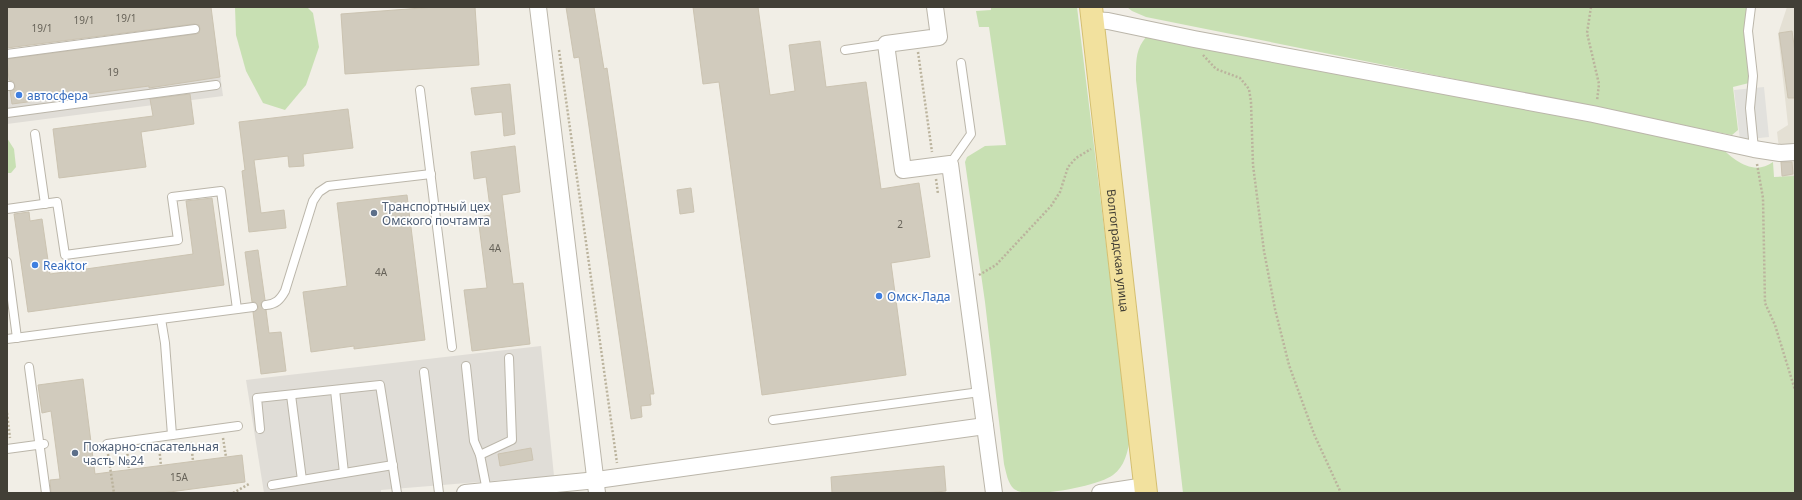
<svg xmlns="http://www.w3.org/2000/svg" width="1802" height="500" viewBox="0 0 1802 500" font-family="'Noto Sans',sans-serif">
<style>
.residential{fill:#e4e0d4}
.industrial{fill:#e0ddd7}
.green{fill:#c8e0b3}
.parking{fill:#e2e1dd}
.building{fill:#d1cbbd;stroke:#cbc3b1}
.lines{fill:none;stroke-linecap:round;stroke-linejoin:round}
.service-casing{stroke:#bbb6aa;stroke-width:10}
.minor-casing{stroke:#bbb6aa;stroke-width:18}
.primary-casing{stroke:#d4bf70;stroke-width:24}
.path{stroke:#bbb39d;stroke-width:2.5;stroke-dasharray:2 2;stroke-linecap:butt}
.service{stroke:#fff;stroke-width:8}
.minor{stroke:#fff;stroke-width:16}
.primary{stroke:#f2e19e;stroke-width:22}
.shop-dot{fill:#3f7fe0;stroke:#fff;stroke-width:1.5}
.service-dot{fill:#5c6f8a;stroke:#fff;stroke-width:1.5}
.labels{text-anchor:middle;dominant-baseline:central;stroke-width:3.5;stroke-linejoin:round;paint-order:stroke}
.number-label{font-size:10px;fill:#666258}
.shop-label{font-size:12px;fill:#366cbe;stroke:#fff;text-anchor:start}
.service-label{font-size:12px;fill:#4e5e75;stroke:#fff;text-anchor:start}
.street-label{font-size:12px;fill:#423f36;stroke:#fff}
</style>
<rect width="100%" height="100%" fill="#f1eee6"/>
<!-- residential -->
<polygon class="residential" points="1787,7 1795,7 1795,282 1777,132 1788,125 1778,34"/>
<!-- industrial -->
<g class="industrial">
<polygon points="213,23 223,96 7,124 7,50"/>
<polygon points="541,346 554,476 381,490 381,493 264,493 246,380"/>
</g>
<!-- green -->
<g class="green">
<polygon points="235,7 307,7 313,13 319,47 306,85 285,110 263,103 246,71 236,35"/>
<path d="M991 7H1077L1130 440C1127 453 1125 466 1113 475 1099 486 1028 500 1014 489 1008 484 1006 472 1004 464L985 302 965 162 967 157 985 146 1006 145 989 27H979L976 11 991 10Z"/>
<polygon points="1127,7 1748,7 1745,31 1749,83 1733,87 1738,130 1732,135 1146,17 1132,11"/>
<path d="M1146 37 1718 145C1733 159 1753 177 1773 162L1774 177 1795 176V493H1183L1136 80C1136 63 1135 50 1146 37Z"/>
<polygon points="7,138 14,149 16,167 11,173 7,173"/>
</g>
<!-- parking -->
<polygon class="parking" points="1764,87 1769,137 1740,140 1734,90"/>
<!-- building -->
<g class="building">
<polygon points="7,7 211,7 220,77 149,88 149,86 12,104 10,91 15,89 15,86 13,81 9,80 7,59 196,34 199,33 200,29 199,25 194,24 7,48"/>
<polygon points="435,7 475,7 479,65 345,74 341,14"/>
<polygon points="566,7 594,7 604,69 607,68 654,394 650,394 651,405 641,406 642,417 631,419 579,57 574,58"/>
<polygon points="693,7 758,7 770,95 795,91 789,45 820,41 826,87 866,82 881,189 919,183 930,257 891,263 906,375 762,395 719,82 703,84"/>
<polygon points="1792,31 1795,52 1795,98 1788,98 1779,33"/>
<polygon points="510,84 515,134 504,136 502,112 475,115 471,88"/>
<polygon points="190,94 194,124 141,132 146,167 59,178 53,129 153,116 150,99"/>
<polygon points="348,109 353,148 303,154 304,166 289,167 288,156 254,160 261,213 284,210 286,228 249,232 242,171 245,170 239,122"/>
<polygon points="515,146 520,192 502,195 513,284 523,283 530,344 472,351 464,290 487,288 478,217 491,215 486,177 474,179 471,152"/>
<polygon points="1781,162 1792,162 1793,174 1782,176"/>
<polygon points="691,188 694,212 680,214 677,190"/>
<polygon points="407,195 425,340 354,349 354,346 311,352 303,292 347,286 337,203"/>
<polygon points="212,198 224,285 28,312 14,214 29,212 30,221 42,219 50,274 193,254 186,201"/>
<polygon points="258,250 265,300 261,303 261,306 266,310 269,333 281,332 286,371 261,374 253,312 258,309 258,306 255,302 252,302 245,252"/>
<polygon points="83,379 95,474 242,455 245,482 162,493 51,493 50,480 60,479 51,411 42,413 38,385"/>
<polygon points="531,448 533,460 500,466 498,454"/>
<polygon points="944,466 946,491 926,493 832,493 831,477"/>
</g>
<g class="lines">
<!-- service casing -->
<g class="service-casing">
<g id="service">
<polyline points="1751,7 1748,31 1753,76 1750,108 1754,149"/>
<polyline points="845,50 886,44"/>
<polyline points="7,54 195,29"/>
<polyline points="7,86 10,86"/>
<polyline points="420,90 452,347"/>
<polyline points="7,113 216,85"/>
<polyline points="35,134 45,204"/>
<polyline points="950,164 971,134 961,63"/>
<polyline points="7,209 57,202 65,255 178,240 172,197 221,191 237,309"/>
<polyline points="7,262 17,338"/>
<path d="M266 305C276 304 280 300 285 291L313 201 319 192 328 186 431 174"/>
<polyline points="161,319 165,343 172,435"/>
<polyline points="7,339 253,307"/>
<polyline points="466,366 474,441 480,455 487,491"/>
<polyline points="29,367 46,493"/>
<polyline points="424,372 439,493"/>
<polyline points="335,390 344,473"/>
<polyline points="291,395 302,480"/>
<polyline points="773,420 980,392"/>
<polyline points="260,429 257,398 380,385 397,493"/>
<polyline points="107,444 238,426"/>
<polyline points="7,449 44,444"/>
<polyline points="480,455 512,440 509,358"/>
<polyline points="272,485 393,465"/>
</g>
</g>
<!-- minor casing -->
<g class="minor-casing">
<g id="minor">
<polyline points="538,7 597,493"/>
<polyline points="935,7 939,37 886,44 903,170 950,164 994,493"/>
<polyline points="1092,20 1108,21 1194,39 1593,114 1754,149 1780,153 1795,152"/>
<polyline points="465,493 597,480 985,426"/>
<polyline points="1100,493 1145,486"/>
</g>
</g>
<!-- primary casing -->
<g class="primary-casing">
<g id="primary">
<path id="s1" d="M1091 7 1146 493"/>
</g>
</g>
<!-- path -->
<g class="path">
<polyline points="1591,7 1587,33 1599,84 1597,101"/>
<polyline points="559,50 617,463"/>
<polyline points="918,52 932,152"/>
<polyline points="1203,55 1216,69 1240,78 1249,89 1251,102 1253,165 1264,251 1275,309 1289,365 1314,434 1341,493"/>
<polyline points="1757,164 1763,198 1765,303 1775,325 1795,390"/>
<polyline points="936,179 938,194"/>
<polyline points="979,275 996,265 1051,206 1060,192 1068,167 1076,158 1091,149"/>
<polyline points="7,413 10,438"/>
<polyline points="223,438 226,457"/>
<polyline points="191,442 193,461"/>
<polyline points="159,446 161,466"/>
<polyline points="127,450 129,470"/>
<polyline points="108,454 114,493"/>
<polyline points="233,493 249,484"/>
</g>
<!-- service -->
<use href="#service" class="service"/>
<!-- minor -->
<use href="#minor" class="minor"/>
<!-- primary -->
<use href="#primary" class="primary"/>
</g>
<!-- markers -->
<g class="shop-dot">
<circle cx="19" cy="95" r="4"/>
<circle cx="35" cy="265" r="4"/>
<circle cx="879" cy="296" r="4"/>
</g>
<g class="service-dot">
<circle cx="374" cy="213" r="4"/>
<circle cx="75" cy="453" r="4"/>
</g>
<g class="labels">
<!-- number labels -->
<g class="number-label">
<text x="126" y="18">19/1</text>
<text x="84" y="20">19/1</text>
<text x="42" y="28">19/1</text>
<text x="113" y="72">19</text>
<text x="900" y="224">2</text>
<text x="495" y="248">4А</text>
<text x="381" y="272">4А</text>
<text x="179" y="477">15А</text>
</g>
<!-- shop labels -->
<g class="shop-label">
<text x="27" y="95">автосфера</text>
<text x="43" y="265">Reaktor</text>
<text x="887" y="296">Омск-Лада</text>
</g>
<!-- service labels -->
<g class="service-label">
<text x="382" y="206">Транспортный цех<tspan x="382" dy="14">Омского почтамта</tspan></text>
<text x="83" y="446">Пожарно-спасательная<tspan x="83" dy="14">часть №24</tspan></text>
</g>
<!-- street labels -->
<g class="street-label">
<text stroke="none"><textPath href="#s1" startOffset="245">Волгоградская улица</textPath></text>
</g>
</g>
<!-- border -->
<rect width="1802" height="500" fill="none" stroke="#423f36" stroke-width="16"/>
</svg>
